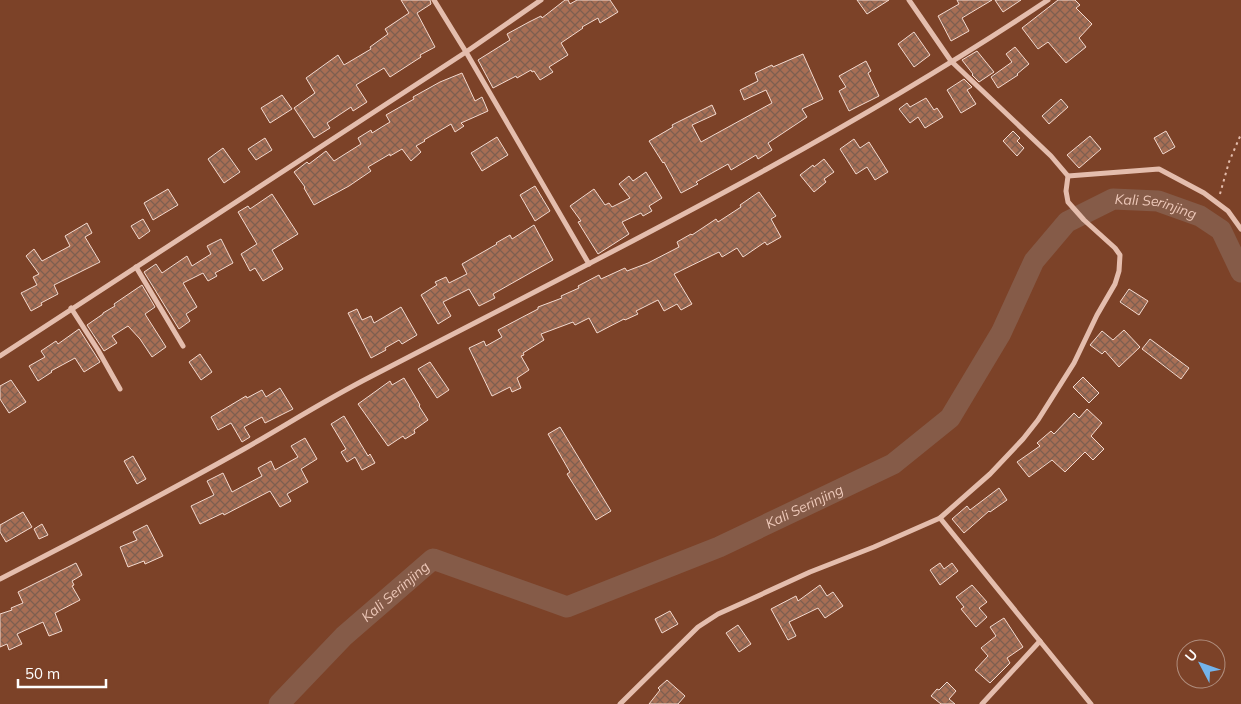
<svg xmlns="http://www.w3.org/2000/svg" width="1241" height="704" viewBox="0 0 1241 704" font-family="Mulish,sans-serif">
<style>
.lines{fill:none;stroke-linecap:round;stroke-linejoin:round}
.river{stroke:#855b48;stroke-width:21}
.building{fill:url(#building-cross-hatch);stroke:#f4dacf}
.path{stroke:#e4bdad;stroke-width:2;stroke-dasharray:2.5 4;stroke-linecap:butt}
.street{stroke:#e4bdad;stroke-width:5}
.labels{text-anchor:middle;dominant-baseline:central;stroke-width:4;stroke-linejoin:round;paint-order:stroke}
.water-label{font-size:14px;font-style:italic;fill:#ecc7b8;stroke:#7c4228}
</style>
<defs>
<pattern id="building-cross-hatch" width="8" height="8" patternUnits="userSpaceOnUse" patternTransform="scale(1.25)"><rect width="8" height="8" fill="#a76e54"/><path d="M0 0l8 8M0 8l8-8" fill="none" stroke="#7e5f50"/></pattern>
</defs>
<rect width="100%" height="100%" fill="#7c4228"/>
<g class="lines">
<!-- river -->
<path class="river" id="s1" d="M279 704 344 636 433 559 567 607 719 547 893 464 950 418 1001 333 1034 261 1067 222 1113 199 1158 201 1200 216 1221 230 1241 272"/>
</g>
<!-- building -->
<g class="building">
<polygon points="401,0 430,0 431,4 417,13 435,47 420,55 421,57 390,77 384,68 356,85 367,102 353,111 351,107 327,123 330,128 314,138 294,108 315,93 306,78 338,55 344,65 371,49 370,47 388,34 385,29 409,13"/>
<polygon points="565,0 568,0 570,4 577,0 610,0 618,12 600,23 598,18 582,27 583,28 561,43 568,55 549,67 553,72 540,80 534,71 532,72 531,70 517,78 516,76 493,88 478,60 510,40 507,34 529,22 541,16 542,18"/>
<polygon points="857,0 889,0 867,14"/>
<polygon points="957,0 992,0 962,18 969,31 951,41 938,16 959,4"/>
<polygon points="995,0 1021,0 1003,12"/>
<polygon points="1058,0 1075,0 1080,5 1076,8 1092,24 1079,38 1086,47 1066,63 1048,42 1038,49 1022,28"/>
<polygon points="914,32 930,55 914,67 898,44"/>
<polygon points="1015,47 1029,64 1017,74 1018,75 998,88 991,77 1012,62 1006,54"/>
<polygon points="977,51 994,72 979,82 972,75 973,74 962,60"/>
<polygon points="803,54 823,99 802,109 807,117 768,143 772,150 758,159 756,155 731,170 728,164 696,182 698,184 681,193 664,162 663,163 649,141 673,127 672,125 712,105 716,114 692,125 701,142 772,103 766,90 744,100 740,90 758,81 755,73 772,65 773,67"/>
<polygon points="866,61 871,71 868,73 879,96 849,111 839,91 846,87 839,76"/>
<polygon points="462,73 475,101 482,97 488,111 461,123 464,126 455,132 451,124 424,140 425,141 416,146 421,152 411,161 402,149 390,156 390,154 368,167 371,171 349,186 314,205 304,188 305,187 294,172 307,162 309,164 326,151 334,161 361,144 358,138 371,130 372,133 390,122 386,115 414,99 413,97 440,82"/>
<polygon points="964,79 972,87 967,90 976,104 961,113 947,90"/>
<polygon points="282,95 292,109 270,123 261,108"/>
<polygon points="926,98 934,110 937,108 943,117 925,128 918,117 910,123 899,109 907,103 910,107"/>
<polygon points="1061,99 1068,107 1049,124 1042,116"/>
<polygon points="1013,131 1020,138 1017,141 1024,148 1017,156 1003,141"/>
<polygon points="1166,131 1175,147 1163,154 1154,138"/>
<polygon points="1090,136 1101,149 1079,168 1067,155"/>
<polygon points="497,137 508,155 482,171 471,153"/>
<polygon points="265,138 272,150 256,160 248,149"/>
<polygon points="854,139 860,148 869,142 888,172 875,180 867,167 856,174 840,149"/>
<polygon points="223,148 240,172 224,183 208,159"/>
<polygon points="824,159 834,172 824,179 826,182 814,192 800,175 813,165 814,167"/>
<polygon points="646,172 662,198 649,206 652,211 643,216 641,213 622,222 629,234 598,254 578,222 581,221 570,206 594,189 605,205 609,203 612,207 630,198 619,184 629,176 633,181"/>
<polygon points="535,186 550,211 535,221 520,195"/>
<polygon points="168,189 178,205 153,220 144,203"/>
<polygon points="759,192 776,216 771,219 781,237 767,245 765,242 743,257 737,248 722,257 719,252 674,274 692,304 681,310 677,304 664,311 658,300 636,311 638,314 625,320 624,319 597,333 589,318 575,325 573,322 541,334 544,340 523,353 524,355 521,356 529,370 517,378 521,388 512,392 510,387 492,396 469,348 484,341 486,346 502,337 498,330 538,309 538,307 562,298 561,296 579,288 578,286 599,275 601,279 625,268 627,271 648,263 679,247 677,242 691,234 692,235 716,219 718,222 741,207 740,205"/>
<polygon points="272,194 298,234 272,250 283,269 263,281 255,268 250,271 241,254 257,244 238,212 248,206 250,209"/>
<polygon points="143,219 150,231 139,239 131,226"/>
<polygon points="87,223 92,233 85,237 100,262 54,285 58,294 41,303 42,305 31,311 21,293 37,285 33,277 39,274 26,256 34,249 42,261 70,246 65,236"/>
<polygon points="534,225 553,260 493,294 495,298 479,306 469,289 443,302 451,316 438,324 421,295 437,285 435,282 446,277 449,283 467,274 462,264 497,244 496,243 510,235 512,239"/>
<polygon points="221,239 233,263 215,273 217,276 208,281 203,273 183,283 197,307 186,314 190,321 179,329 144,272 156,264 162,273 187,256 192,266 211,254 207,246"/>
<polygon points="142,285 155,307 145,314 166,347 152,357 140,339 128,326 112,336 117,343 104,351 87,325 103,314 103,313 115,306 114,304"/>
<polygon points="1129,289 1148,301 1139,315 1120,302"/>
<polygon points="401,307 417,335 402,344 399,340 385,348 386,350 371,358 348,313 357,309 362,320 371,316 374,323"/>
<polygon points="79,329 100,362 84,372 75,358 51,371 52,372 38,381 29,366 45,357 41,351 56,341 58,344"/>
<polygon points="1124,330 1140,347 1119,367 1105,351 1102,354 1090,345 1102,331 1113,340"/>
<polygon points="1150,339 1189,368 1181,379 1142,349"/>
<polygon points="200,354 212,372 201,380 189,362"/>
<polygon points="430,362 449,390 437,398 418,369"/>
<polygon points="1083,377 1099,393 1089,403 1073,387"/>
<polygon points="404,378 420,405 419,406 428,420 414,430 415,433 405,439 403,436 388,446 358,404 390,381 392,385"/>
<polygon points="11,380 26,402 9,413 0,399 0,386"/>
<polygon points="280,388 293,409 265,423 262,417 244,427 250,437 242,442 231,423 218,430 211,417 246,396 247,398 262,390 266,397"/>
<polygon points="1087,409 1102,423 1091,436 1104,449 1093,460 1085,452 1065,472 1052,460 1029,477 1017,462 1040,446 1037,443 1051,431 1054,434 1074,413 1079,418"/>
<polygon points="344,416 368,456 370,454 375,463 362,470 355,457 347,462 341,452 346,449 331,424"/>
<polygon points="560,427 611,511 596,520 567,474 570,472 548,434"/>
<polygon points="305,438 317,459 301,469 308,482 287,494 291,501 280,507 270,491 224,515 223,513 200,524 191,506 214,495 207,481 223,473 232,492 262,476 258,468 271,461 275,470 298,457 291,446"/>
<polygon points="133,456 146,479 137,484 124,461"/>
<polygon points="999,488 1007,500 990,512 989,511 964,533 952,519 967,506 970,510"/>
<polygon points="23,512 32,527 6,542 0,532 0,525"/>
<polygon points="42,524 48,535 39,539 34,529"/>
<polygon points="147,525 163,556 145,564 144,561 128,567 120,547 137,540 133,532"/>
<polygon points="76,563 82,575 72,581 74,585 72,586 80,600 55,613 62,631 49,636 43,622 17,634 22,644 9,650 7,644 0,647 0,614 12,610 11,608 23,603 18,592"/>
<polygon points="940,563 944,569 952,563 958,571 940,585 930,570"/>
<polygon points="820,585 827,596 833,592 843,606 825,618 818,608 789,622 796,636 788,640 771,609 796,596 798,601"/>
<polygon points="972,585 987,602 979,608 987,617 976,627 961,609 964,607 956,597"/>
<polygon points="670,611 678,624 662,633 655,619"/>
<polygon points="1004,618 1023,647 1007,658 1010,663 990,683 975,670 988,656 981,648 996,636 990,627"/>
<polygon points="738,625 751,644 739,652 726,633"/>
<polygon points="667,680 685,696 678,704 649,704 660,690 658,688"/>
<polygon points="947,682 956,691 949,699 955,704 941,704 931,696 937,689 939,690"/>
</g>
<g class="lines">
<!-- path -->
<polyline class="path" points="1220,194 1229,162 1241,134"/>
<!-- street -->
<g class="street">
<polyline points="434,0 466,52 589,264"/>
<polyline points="1068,176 1159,169 1204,193 1228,211 1241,229"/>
<polyline points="136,267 183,346"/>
<polyline points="71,308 98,350 120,389"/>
<polyline points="0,356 466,52 541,0"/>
<polyline points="940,518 1091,704"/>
<path d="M0 579C82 537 164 494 244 449 286 425 327 399 370 377 599 258 832 144 1048 0"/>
<polyline points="620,704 698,627 718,614 747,601 810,572 874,547 940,518 990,474 1023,439 1038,420 1074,363 1097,315 1115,284 1119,271 1120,255 1115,248 1084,220 1068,202 1066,191 1068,176 1051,156 951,61 909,0"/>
<polyline points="982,704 1040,641"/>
</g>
</g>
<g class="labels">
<!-- water labels -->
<g class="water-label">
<text stroke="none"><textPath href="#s1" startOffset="1108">Kali Serinjing</textPath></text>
<text stroke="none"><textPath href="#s1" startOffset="612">Kali Serinjing</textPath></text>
<text stroke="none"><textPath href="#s1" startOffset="162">Kali Serinjing</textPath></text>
</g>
</g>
<!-- north arrow -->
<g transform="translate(1201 664) rotate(311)"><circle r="24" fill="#7c4228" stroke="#b08e7e"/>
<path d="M0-4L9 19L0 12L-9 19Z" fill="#73b4ec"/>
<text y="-8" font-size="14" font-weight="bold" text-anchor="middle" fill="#ffffff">U</text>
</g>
<!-- scale -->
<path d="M18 679v8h88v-8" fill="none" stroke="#ffffff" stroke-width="2.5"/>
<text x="25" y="679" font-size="15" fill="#ffffff" stroke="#7c4228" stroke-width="4" paint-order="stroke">50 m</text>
</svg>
